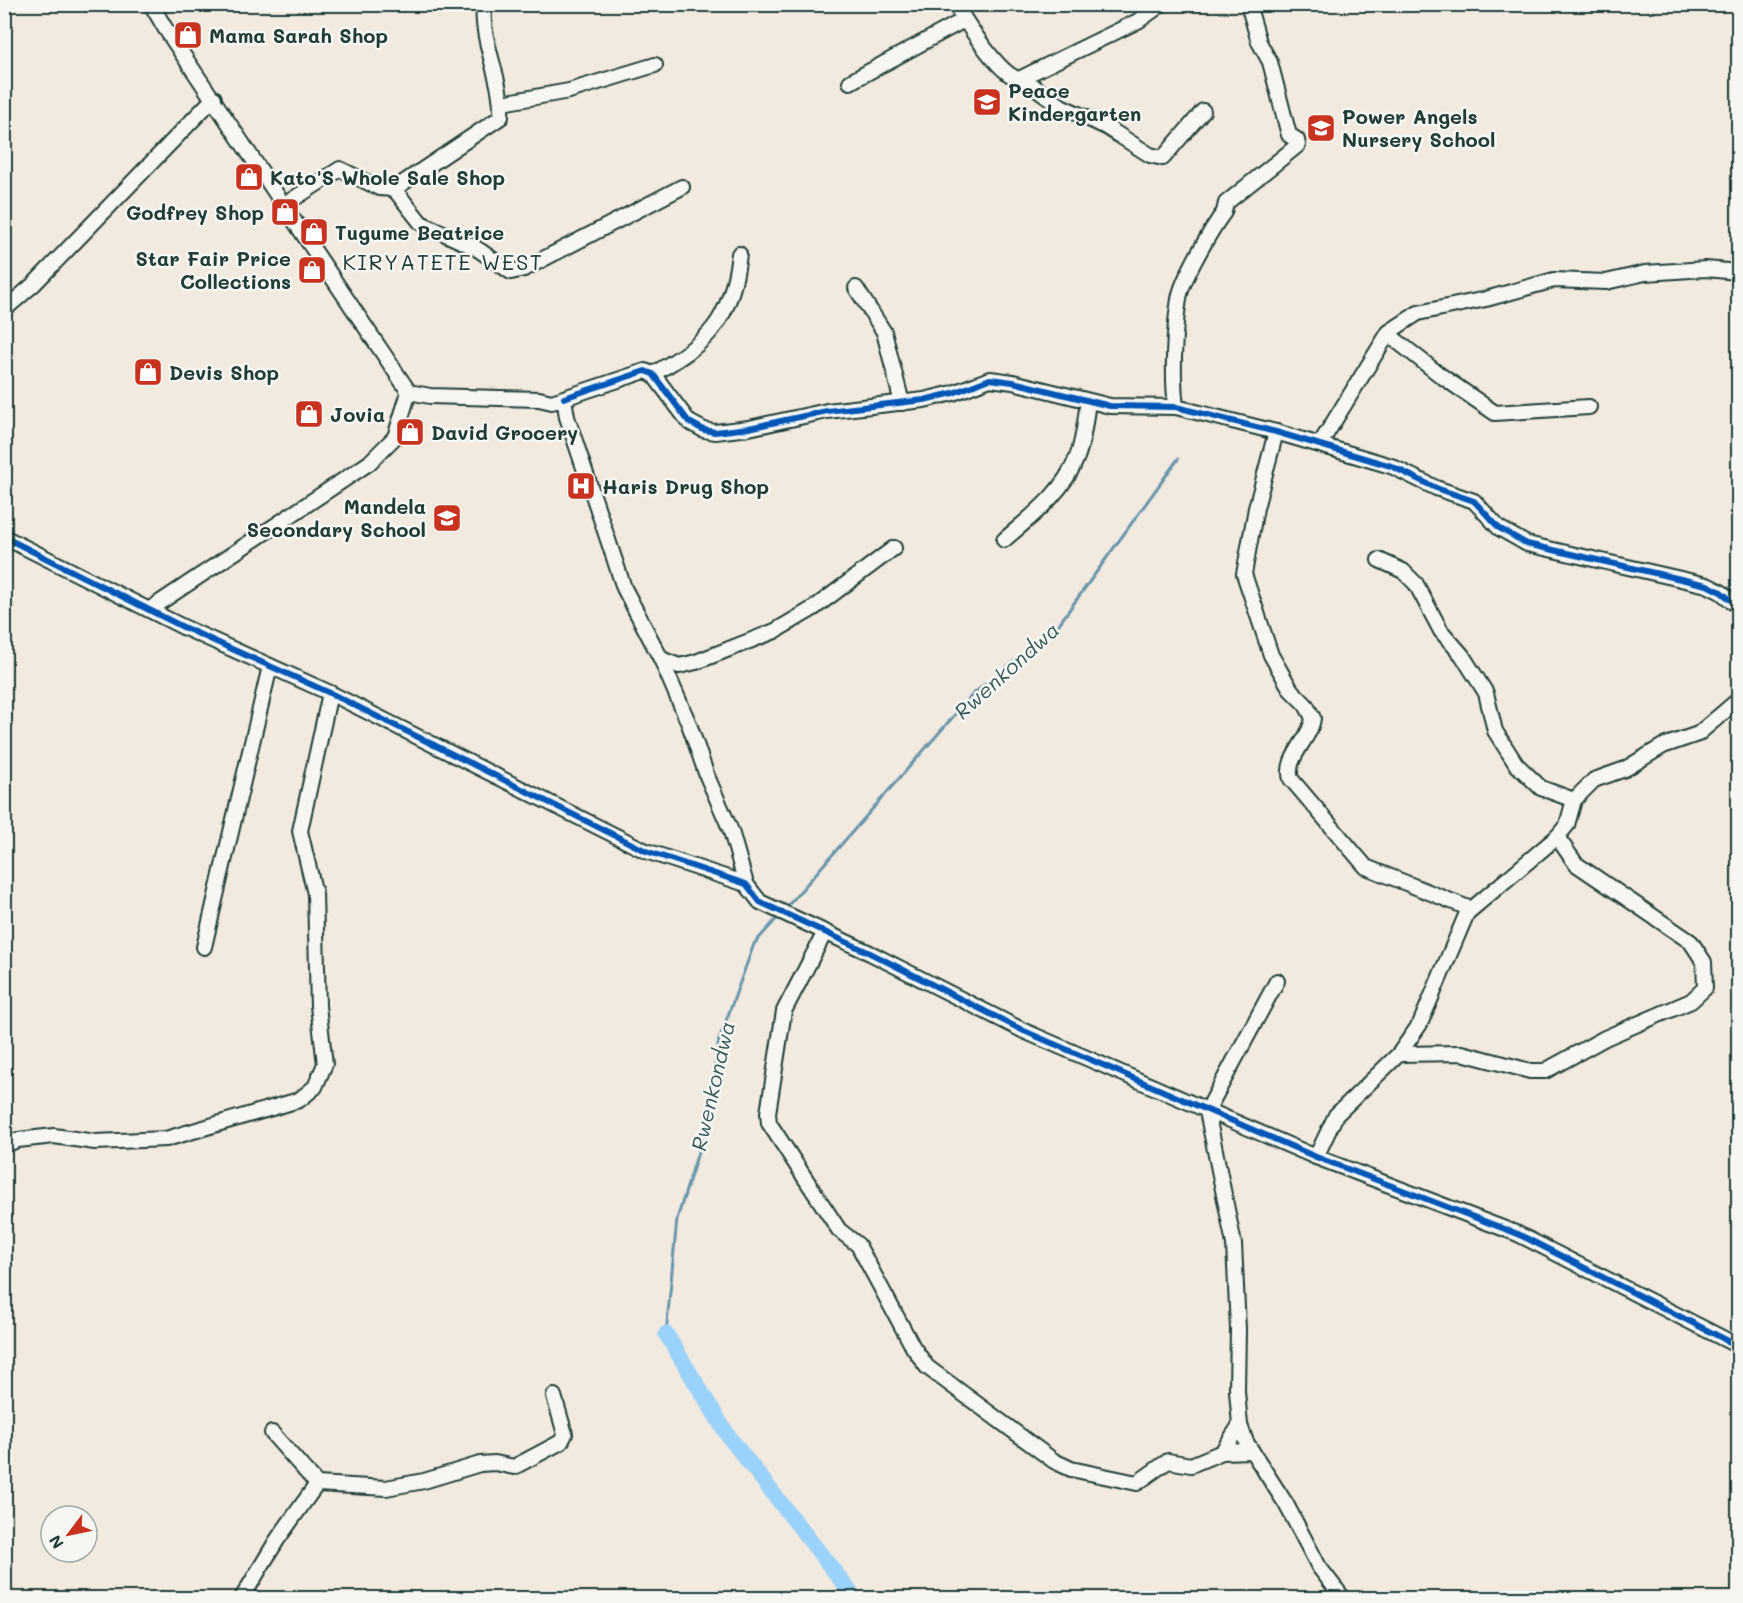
<svg xmlns="http://www.w3.org/2000/svg" width="1743" height="1603" viewBox="0 0 1743 1603" font-family="Mali,sans-serif">
<style>
.lines{fill:none;stroke-linecap:round;stroke-linejoin:round}
.stream{stroke:#6996ab;stroke-width:3}
.river{stroke:#9bd2fa;stroke-width:16}
.minor-casing{stroke:#1f3d34;stroke-width:18}
.minor{stroke:#f6f6f2;stroke-width:14}
.cycleway-casing{stroke:#f6f6f2;stroke-width:10}
.cycleway{stroke:#0057b8;stroke-width:6}
.labels{text-anchor:middle;dominant-baseline:central;stroke-width:5;stroke-linejoin:round;paint-order:stroke}
.poi-label{font-size:20px;font-weight:bold;fill:#1f3d34;stroke:#f6f6f2;text-anchor:start}
.water-label{font-size:21px;font-style:italic;fill:#385b5c;stroke:#f6f6f2}
.quarter-label{font-size:22px;letter-spacing:1.5px;fill:#1f3d34;stroke:#f6f6f2}
</style>
<rect width="100%" height="100%" fill="#f2e9df"/>
<filter id="ink" filterUnits="userSpaceOnUse"><feTurbulence type="fractalNoise" baseFrequency=".0167" numOctaves="2"/><feDisplacementMap in="SourceGraphic" scale="12" xChannelSelector="R" yChannelSelector="G"/><feConvolveMatrix kernelMatrix="1 2 1 2 8 2 1 2 1" color-interpolation-filters="sRGB"/></filter>
<g filter="url(#ink)">
<g class="lines">
<!-- stream -->
<g class="stream">
<polyline points="784,910 973,694 1056,628 1178,459"/>
<polyline points="666,1334 677,1219 705,1130 719,1040 754,944 780,915"/>
</g>
<!-- river -->
<polyline class="river" points="666,1334 729,1437 855,1598"/>
<!-- minor casing -->
<g class="minor-casing">
<g id="minor">
<polyline points="151,4 165,28 409,392 430,396 539,399 552,402 564,398 567,417 624,588 661,659 689,724 707,776 731,831 746,884"/>
<path d="M955 4C966 22 999 75 1019 79L1138 21 1162 4"/>
<polyline points="1022,78 1061,106 1106,127 1150,155 1163,158 1203,111"/>
<polyline points="850,82 964,20"/>
<polyline points="502,103 569,91 655,65"/>
<polyline points="394,189 421,223 476,248 511,272 524,269 682,187"/>
<path d="M284 205 340 169 379 188 394 189 501 117C503 78 480 43 484 4"/>
<polyline points="856,288 884,332 902,403"/>
<polyline points="4,310 34,284 214,98"/>
<polyline points="1388,334 1440,375 1495,413 1589,407"/>
<path d="M653 374C709 342 731 321 739 254"/>
<polyline points="564,398 645,371 653,374 689,422 704,430 715,432 749,428 827,411 924,400 953,393 990,379 1013,382 1110,406 1176,407 1276,432 1391,466 1436,488 1474,501 1499,528 1527,544 1707,585 1721,592 1738,606"/>
<path d="M1176 407C1172 376 1174 330 1179 299 1181 281 1212 228 1224 212L1226 203 1298 145 1297 140 1289 135 1270 62 1259 42 1248 4"/>
<path d="M1276 432 1256 508 1244 574 1271 655 1291 690 1306 705 1313 718C1311 739 1284 758 1291 779L1366 867 1471 909"/>
<polyline points="1320,444 1389,332 1418,313 1486,299 1554,280 1606,282 1645,273 1706,269 1738,272"/>
<polyline points="4,537 183,627 330,693 646,851 746,884 760,902 870,953 1024,1031 1316,1157 1518,1234 1738,1346"/>
<path d="M1004 540C1032 516 1064 492 1077 457 1084 440 1085 420 1088 402"/>
<polyline points="1379,560 1403,571 1416,584 1441,631 1462,655 1486,693 1495,731 1516,764 1541,788 1574,800"/>
<polyline points="150,609 369,463 395,437 409,392"/>
<polyline points="661,659 679,666 696,662 775,631 814,608 894,548"/>
<polyline points="825,932 784,1011 768,1113 769,1123 839,1230 858,1245 913,1347 927,1367 1054,1461 1071,1469 1137,1483 1168,1461 1191,1465 1222,1452 1251,1451"/>
<polyline points="204,947 270,666"/>
<polyline points="1277,981 1207,1111 1234,1244 1238,1329 1237,1391 1240,1425 1246,1442 1286,1504 1319,1567 1343,1598"/>
<polyline points="1399,1054 1462,1053 1530,1071 1545,1071 1605,1038 1691,1001 1705,988 1704,962 1691,942 1576,864 1557,837"/>
<polyline points="4,1145 18,1140 54,1136 95,1142 166,1139 299,1100 315,1087 325,1064 318,1006 315,894 300,831 330,693"/>
<polyline points="1316,1157 1336,1115 1399,1054 1420,1024 1467,913 1557,837 1567,825 1574,800 1594,780 1625,769 1663,746 1698,734 1738,700"/>
<polyline points="272,1433 317,1484 386,1488 424,1481 480,1464 495,1463 514,1467 561,1442 565,1434 554,1396"/>
<polyline points="1222,1452 1240,1425"/>
<polyline points="242,1598 277,1540 317,1484"/>
</g>
</g>
<!-- minor -->
<use href="#minor" class="minor"/>
<!-- cycleway casing -->
<g class="cycleway-casing">
<g id="cycleway">
<polyline points="564,398 645,371 653,374 689,422 704,430 715,432 749,428 827,411 924,400 953,393 990,379 1013,382 1110,406 1176,407 1276,432 1391,466 1436,488 1474,501 1499,528 1527,544 1707,585 1721,592 1738,606"/>
<polyline points="4,537 183,627 330,693 646,851 746,884 760,902 870,953 1024,1031 1316,1157 1518,1234 1738,1346"/>
</g>
</g>
<!-- cycleway -->
<use href="#cycleway" class="cycleway"/>
</g>
</g>
<!-- icons -->
<defs>
<g id="shop-square" transform="scale(1.5)"><rect x="-9" y="-9" width="18" height="18" rx="4" fill="#c8321e" stroke="#f6f6f2"/><path d="M-5-2.5h2.3a2.7 3.5 0 0 1 5.4 0H5L5.5 6h-11ZM-1.5-2.5h3a1.5 2.3 0 0 0-3 0Z" fill="#fff"/></g>
<g id="school-square" transform="scale(1.5)"><rect x="-9" y="-9" width="18" height="18" rx="4" fill="#c8321e" stroke="#f6f6f2"/><path d="M0-5L7-2L0 1L-7-2ZM-4 1L0 2.5L4 1V4Q0 6-4 4Z" fill="#fff"/></g>
<g id="hospital-square" transform="scale(1.5)"><rect x="-9" y="-9" width="18" height="18" rx="4" fill="#c8321e" stroke="#f6f6f2"/><path d="M-5-5h3v3.5h4V-5h3V5h-3V1.5h-4V5h-3Z" fill="#fff"/></g>
</defs>
<g fill-rule="evenodd">
<use href="#shop-square" x="188" y="35"/>
<use href="#school-square" x="987" y="102"/>
<use href="#school-square" x="1321" y="128"/>
<use href="#shop-square" x="249" y="177"/>
<use href="#shop-square" x="285" y="212"/>
<use href="#shop-square" x="314" y="232"/>
<use href="#shop-square" x="312" y="270"/>
<use href="#shop-square" x="148" y="372"/>
<use href="#shop-square" x="309" y="414"/>
<use href="#shop-square" x="410" y="432"/>
<use href="#hospital-square" x="581" y="486"/>
<use href="#school-square" x="447" y="518"/>
</g>
<g class="labels">
<!-- poi labels -->
<g class="poi-label">
<text x="209" y="35">Mama Sarah Shop</text>
<text x="1008" y="90">Peace<tspan x="1008" dy="23">Kindergarten</tspan></text>
<text x="1342" y="116">Power Angels<tspan x="1342" dy="23">Nursery School</tspan></text>
<text x="270" y="177">Kato'S Whole Sale Shop</text>
<text x="264" y="212" text-anchor="end">Godfrey Shop</text>
<text x="335" y="232">Tugume Beatrice</text>
<text x="291" y="258" text-anchor="end">Star Fair Price<tspan x="291" dy="23">Collections</tspan></text>
<text x="169" y="372">Devis Shop</text>
<text x="330" y="414">Jovia</text>
<text x="431" y="432">David Grocery</text>
<text x="602" y="486">Haris Drug Shop</text>
<text x="426" y="506" text-anchor="end">Mandela<tspan x="426" dy="23">Secondary School</tspan></text>
</g>
<!-- water labels -->
<g class="water-label">
<text transform="translate(1006 670) rotate(-42)">Rwenkondwa</text>
<text transform="translate(712 1086) rotate(-77)">Rwenkondwa</text>
</g>
<!-- quarter labels -->
<g class="quarter-label">
<text x="443" y="261">KIRYATETE WEST</text>
</g>
</g>
<!-- margin -->
<rect width="1743" height="1603" fill="none" stroke="#f6f6f2" stroke-width="24"/>
<rect x="12" y="12" width="1719" height="1579" fill="none" stroke="#1f3d34" stroke-width="2" filter="url(#ink)"/>
<!-- north arrow -->
<g transform="translate(69 1534) rotate(238)"><circle r="28" fill="#f6f6f2" stroke="#a0aca6" stroke-width="1.5"/>
<path d="M0-4.5L10 22L0 15L-10 22Z" fill="#c8321e"/>
<text y="-9" font-size="16" font-weight="bold" text-anchor="middle" fill="#1f3d34">N</text>
</g>
</svg>
